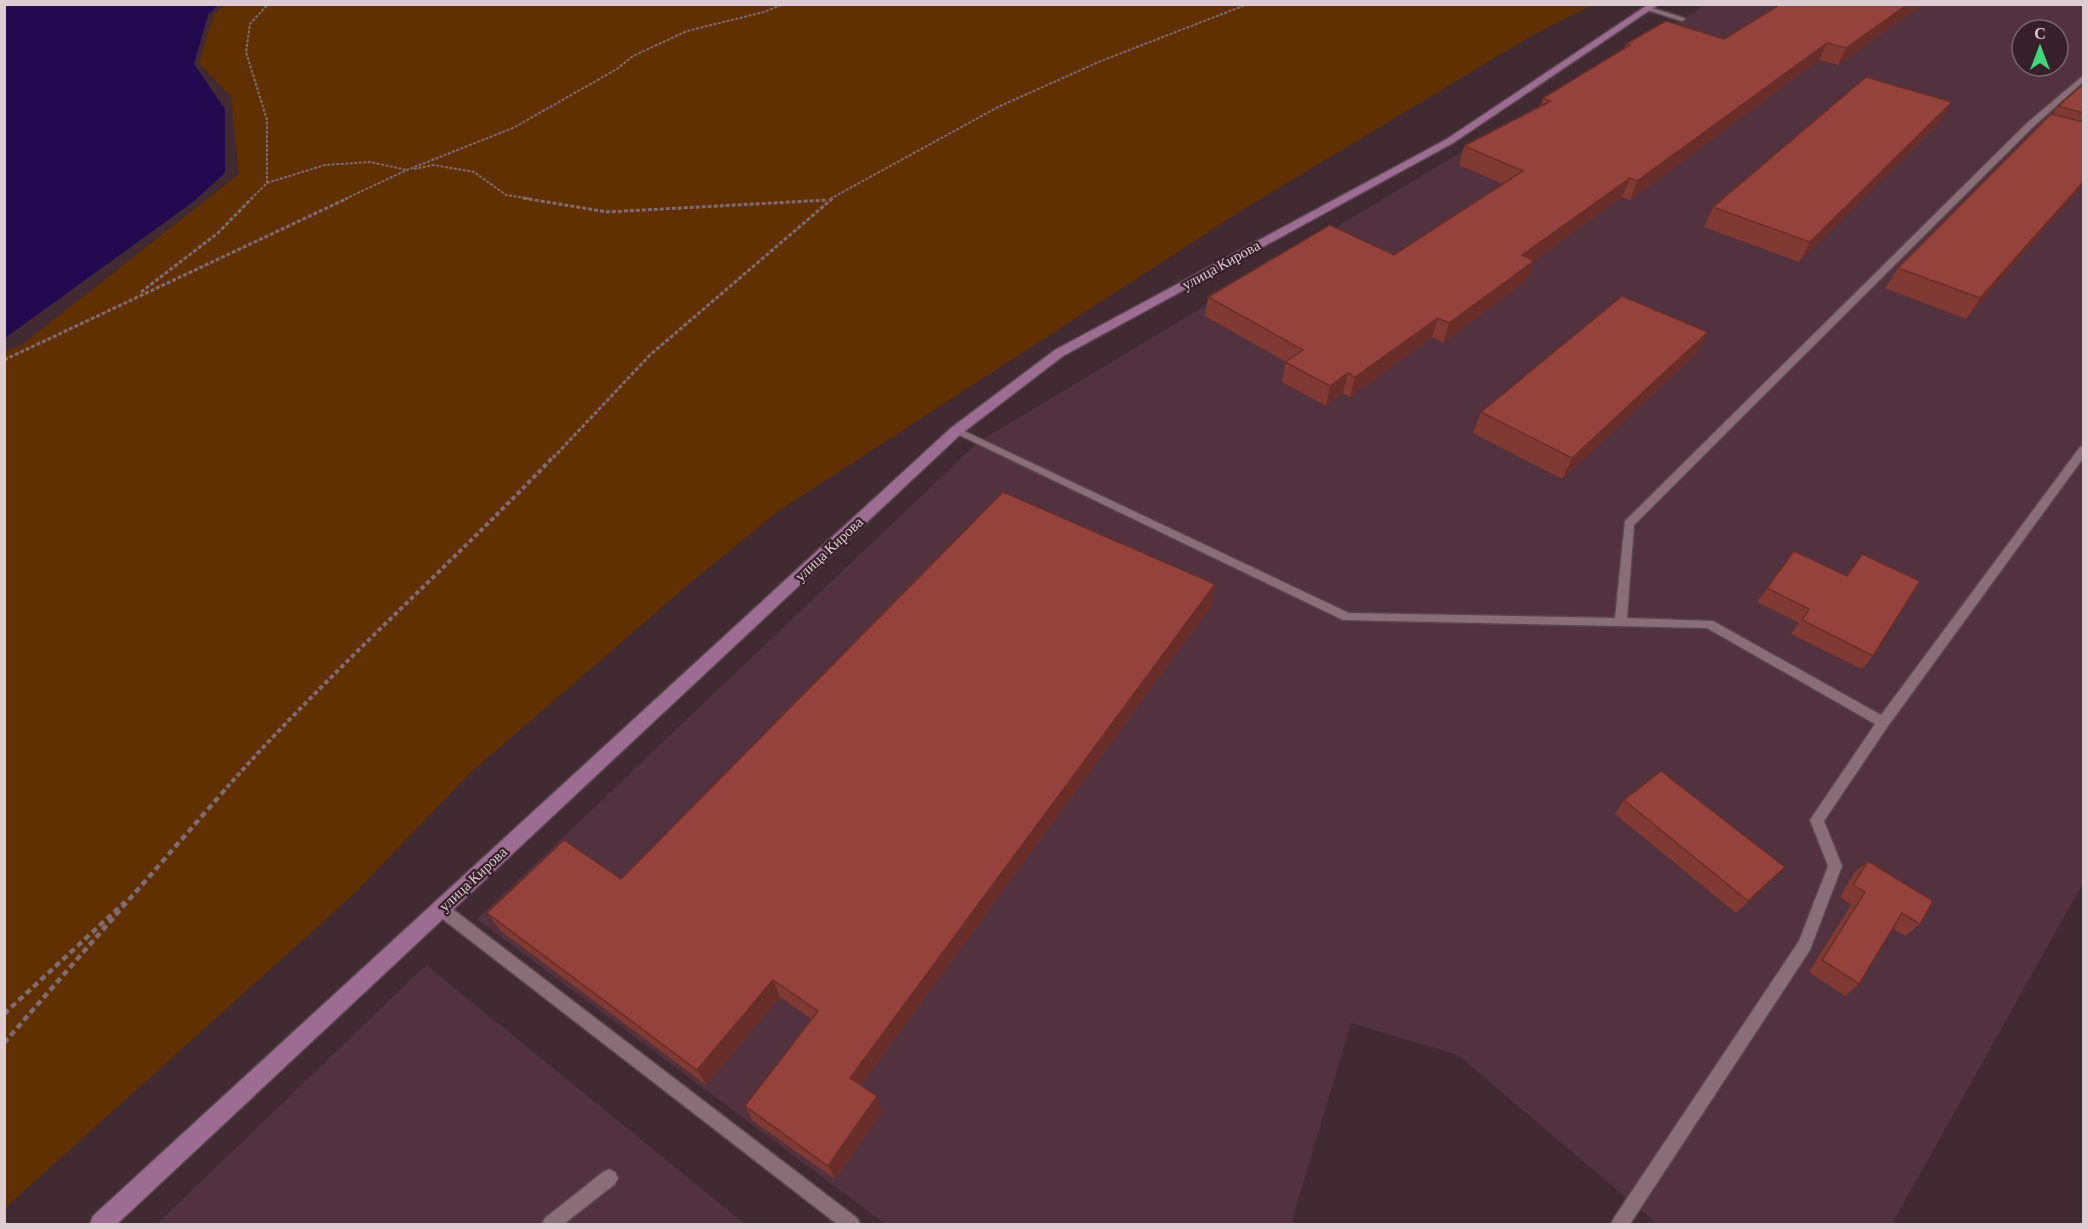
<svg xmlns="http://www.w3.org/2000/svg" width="2088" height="1229" viewBox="0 0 2088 1229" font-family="'Crimson Pro',serif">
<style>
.built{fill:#51323e;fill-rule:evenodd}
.green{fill:#603000}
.water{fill:#23094f}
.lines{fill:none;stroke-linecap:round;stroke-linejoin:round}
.lane-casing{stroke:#5a464e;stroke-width:3}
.secondary-casing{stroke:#5a464e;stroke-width:3}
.path-far3{stroke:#806b72;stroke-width:2;stroke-dasharray:3 1.5;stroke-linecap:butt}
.path-far2{stroke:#806b72;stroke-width:3;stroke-dasharray:4 2;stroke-linecap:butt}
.path-far1{stroke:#806b72;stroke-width:4;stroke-dasharray:4.5 3;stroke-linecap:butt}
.path{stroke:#806b72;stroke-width:4.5;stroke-dasharray:6 4;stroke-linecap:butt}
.lane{fill:#896d77;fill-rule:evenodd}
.secondary{fill:#9c6c92;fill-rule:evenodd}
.wall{fill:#813934}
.shaded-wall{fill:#692e2a}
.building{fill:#96423c;stroke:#692e2a;stroke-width:1.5}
.labels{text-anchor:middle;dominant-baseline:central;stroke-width:4.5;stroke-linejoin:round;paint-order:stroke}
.street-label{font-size:15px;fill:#ddcdd2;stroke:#372029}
</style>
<rect width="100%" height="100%" fill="#422a33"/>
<!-- built -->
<g class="built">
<path d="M1706 5H2083V883L1892 1224H1657L1458 1055 1351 1023 1291 1224H885L477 919 977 443ZM2022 30H2058V66H2022Z"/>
<polygon points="426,965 745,1224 157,1224"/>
</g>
<!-- green -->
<polygon class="green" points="225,5 225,4 1592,5 1531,36 1244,209 780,510 696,578 469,774 355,893 5,1208 5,352 23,344 239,174 231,97 199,63 214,14"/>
<!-- water -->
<polygon class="water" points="5,4 218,5 208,15 194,64 225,109 225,173 193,202 5,338"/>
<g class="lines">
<!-- lane casing -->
<g class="lane-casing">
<g id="lane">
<polygon points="1649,7 1684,18 1685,19 1682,21 1647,10 1646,9"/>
<polygon points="2084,75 2084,81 2033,127 1634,525 1627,618 1713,621 1881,715 2080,447 2084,446 2084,457 1888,726 1824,821 1842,866 1810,950 1630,1224 1611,1224 1614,1218 1799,941 1828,866 1810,820 1875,724 1707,628 1343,620 951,431 956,428 960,429 1349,613 1615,618 1625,521 2027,123"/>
<polygon points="441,902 446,904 857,1218 860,1224 837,1224 436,914 434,909 436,904"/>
<polygon points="609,1169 615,1172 618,1178 615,1184 564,1224 542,1224 545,1218 603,1172"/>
</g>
</g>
<!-- secondary casing -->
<g class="secondary-casing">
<polygon id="secondary" points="1649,4 1659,4 1453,143 1063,356 961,434 117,1224 90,1224 93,1216 951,428 1055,350 1447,139"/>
</g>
<!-- path-far3 -->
<g class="path-far3">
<polyline points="414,169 434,165 474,172 506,195 532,199"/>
<polyline points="267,183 325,165 370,162 407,170"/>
<polyline points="251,199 267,183 267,120 246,52 250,24 268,4"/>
<polyline points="345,199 407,170 513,128 617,69 633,56 687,31 764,12 784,4"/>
<polyline points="830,199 998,107 1101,61 1248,4"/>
</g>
<!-- path-far2 -->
<g class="path-far2">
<polyline points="523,198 607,212 828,200"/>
<polyline points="141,292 218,233 252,198"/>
<polyline points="4,360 348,198"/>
<polyline points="553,458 650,355 833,198"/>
</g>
<!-- path-far1 -->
<path class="path-far1" d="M222 793C326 674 445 571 554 456"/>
<!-- path -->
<g class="path">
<polyline points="4,1014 125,902"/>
<polyline points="4,1043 223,792"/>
</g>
<!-- lane -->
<use href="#lane" class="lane"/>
<!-- secondary -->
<use href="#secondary" class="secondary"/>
</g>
<!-- wall -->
<g class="wall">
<polygon points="1923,4 1838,65 1819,60 1630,200 1622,197 1534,261 1527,280 1443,343 1432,337 1350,397 1343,393 1326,406 1282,382 1286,362 1205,316 1208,297 1394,255 1503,184 1459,165 1464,146 1540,107 1543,98 1624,49 1626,44 1724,39"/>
<polygon points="2084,84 2084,184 1966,319 1885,288 1898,268 2053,114 2058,106"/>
<polygon points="1941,121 1799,262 1704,227 1713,207"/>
<polygon points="1697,353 1562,479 1473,433 1481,412"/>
<polygon points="1862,554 1873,656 1862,669 1791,634 1799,623 1757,602 1767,588 1846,576"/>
<polygon points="1215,584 1212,605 861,1085 877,1096 882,1112 835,1179 753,1121 745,1106 812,1019 780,997 706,1085 501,931 487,913 621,879"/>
<polygon points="1624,800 1785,867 1773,879 1736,913 1615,814"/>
<polygon points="1868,861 1920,924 1905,936 1892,928 1859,984 1845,996 1809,972 1851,905 1840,897 1854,873"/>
</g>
<!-- shaded-wall -->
<g class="shaded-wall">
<polygon points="1908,4 1923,4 1838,65 1846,48"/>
<polygon points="1827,43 1819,60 1630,200 1637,181"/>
<polygon points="1952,102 1941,121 1799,262 1810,242"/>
<polygon points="1630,178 1622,197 1534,261 1527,280 1443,343 1449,323 1522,255"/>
<polygon points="2084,181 2084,184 1966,319 1980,298"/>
<polygon points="1438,318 1432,337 1350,397 1355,377"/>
<polygon points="1708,332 1697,353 1562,479 1572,458"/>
<polygon points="1348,373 1343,393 1326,406 1330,386"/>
<polygon points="1215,584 1212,605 855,1093 850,1078"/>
<polygon points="1785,867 1773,879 1736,913 1748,901"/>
<polygon points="773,980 780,997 706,1085 697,1070"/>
<polygon points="877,1096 882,1112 835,1179 828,1166"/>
</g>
<!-- building -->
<g class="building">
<polygon points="1781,4 1908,4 1846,48 1827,43 1637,181 1630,178 1522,255 1534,261 1449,323 1438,318 1355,377 1348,373 1330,386 1285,362 1303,350 1208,297 1330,225 1394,255 1523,171 1464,146 1551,101 1543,98 1630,45 1626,44 1666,21 1724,39"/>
<polygon points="1866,77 1952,102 1810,242 1713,207"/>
<polygon points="2084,84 2084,113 2058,106"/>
<polygon points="2051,114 2084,122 2084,181 1980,298 1898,268"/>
<polygon points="1622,296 1708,332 1572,458 1481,412"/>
<polygon points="1003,492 1215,584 850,1078 877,1096 828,1166 745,1106 818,1011 773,980 697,1070 487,913 564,840 621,879"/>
<polygon points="1794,551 1847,576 1862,554 1920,581 1873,656 1802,620 1809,609 1767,588"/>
<polygon points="1661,771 1785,867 1748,901 1624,800"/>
<polygon points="1868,861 1933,901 1920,924 1902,913 1859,984 1822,960 1865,892 1853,885"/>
</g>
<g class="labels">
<!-- street labels -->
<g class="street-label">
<text transform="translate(1221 265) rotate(-29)">улица Кирова</text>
<text transform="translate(829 549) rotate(-43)">улица Кирова</text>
<text transform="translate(473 879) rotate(-43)">улица Кирова</text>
</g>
</g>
<!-- border -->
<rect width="2088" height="1229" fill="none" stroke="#ddcdd2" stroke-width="12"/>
<!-- north arrow -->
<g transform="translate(2040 48)"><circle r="28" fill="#372029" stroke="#79656d" stroke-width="1.5"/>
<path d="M0-4.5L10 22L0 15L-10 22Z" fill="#41d77c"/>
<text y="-9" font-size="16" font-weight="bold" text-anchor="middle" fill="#ddcdd2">С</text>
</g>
</svg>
